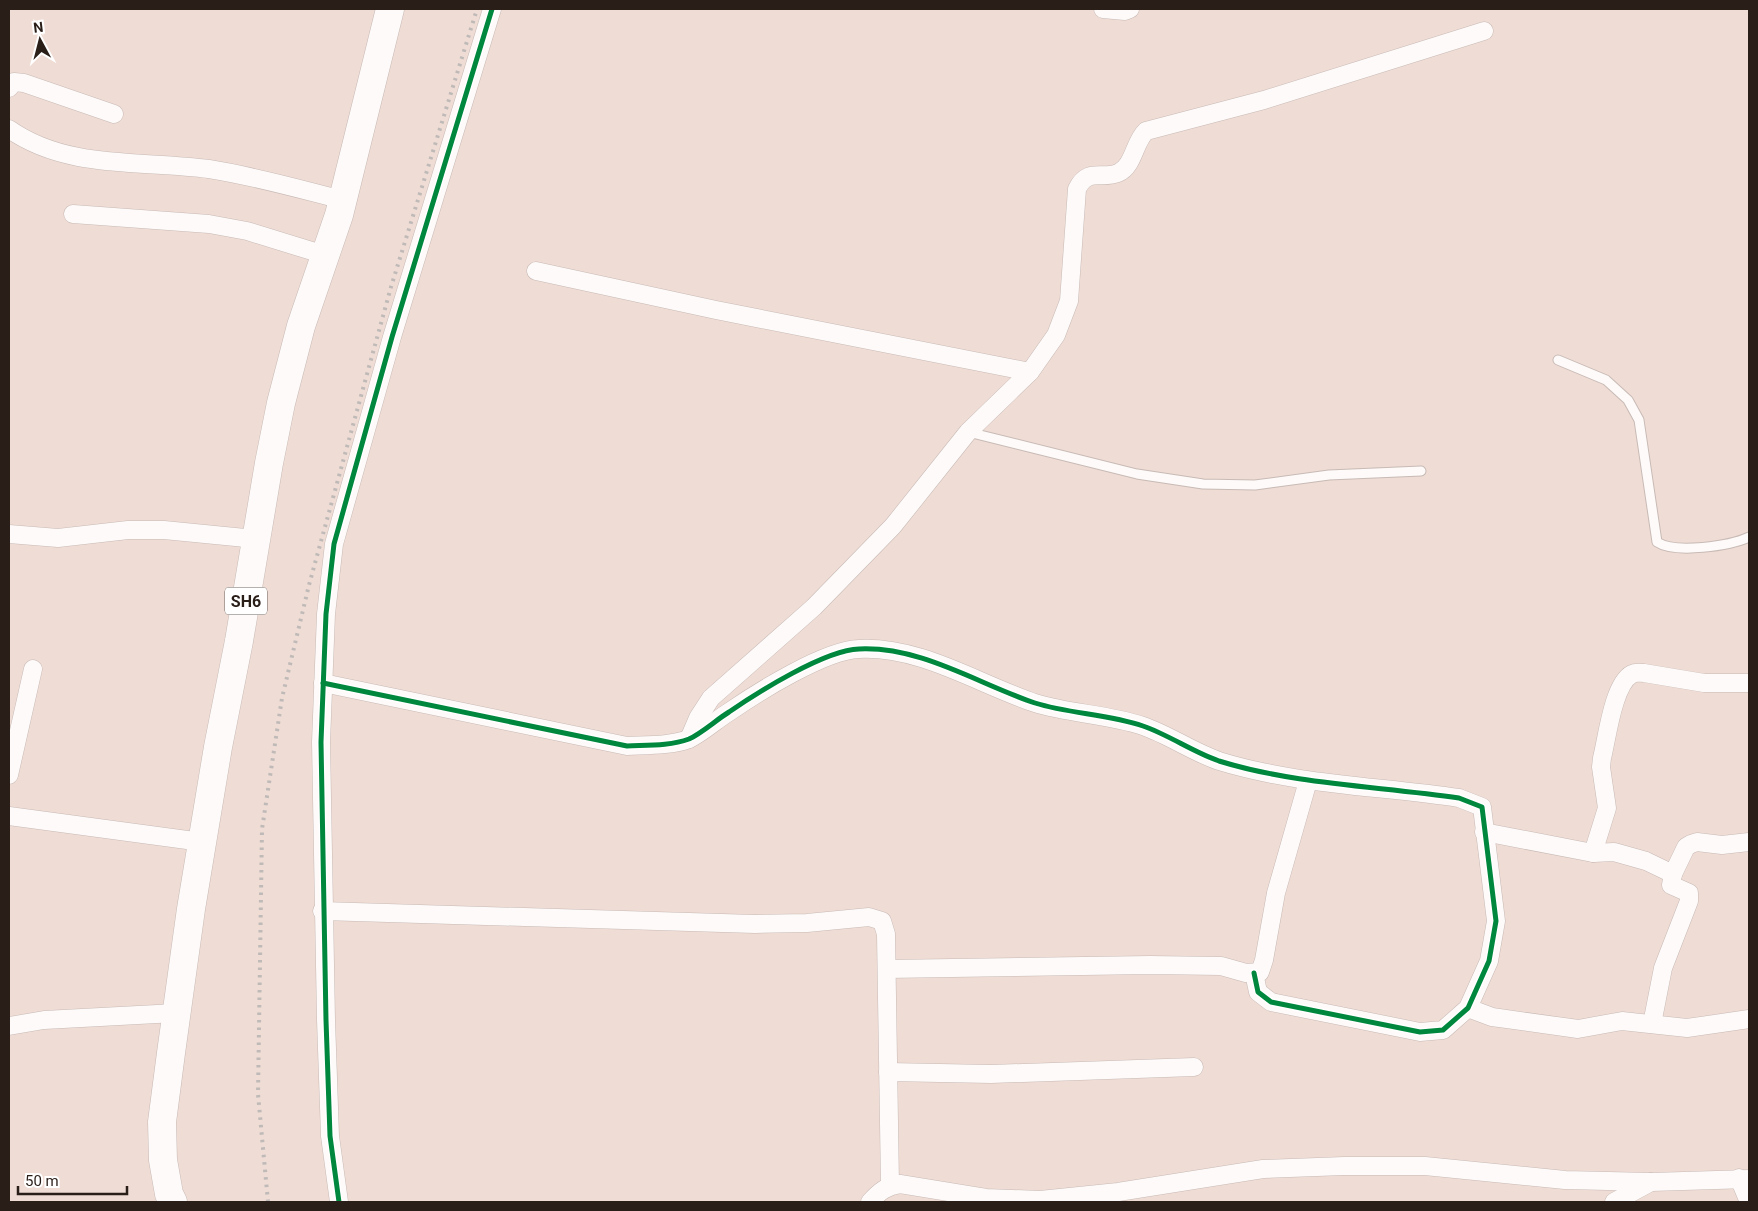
<svg xmlns="http://www.w3.org/2000/svg" width="1758" height="1211" viewBox="0 0 1758 1211" font-family="Roboto,sans-serif">
<style>
.lines{fill:none;stroke-linecap:round;stroke-linejoin:round}
.lane-casing{stroke:#c8bab5;stroke-width:11}
.street-casing{stroke:#c8bab5;stroke-width:19}
.primary-casing{stroke:#c8bab5;stroke-width:29}
.lane{stroke:#fdfaf9;stroke-width:9}
.street{stroke:#fdfaf9;stroke-width:18}
.primary{stroke:#fdfaf9;stroke-width:28}
.rail{stroke:#bfbab8;stroke-width:4;stroke-dasharray:2.5 5;stroke-linecap:butt}
.cycleway-casing{stroke:#fff;stroke-width:8}
.cycleway{stroke:#00873e;stroke-width:5}
.labels{text-anchor:middle;dominant-baseline:central;stroke-width:5;stroke-linejoin:round;paint-order:stroke}
.shield{fill:#fff;stroke:#6a625e;stroke-width:1}
.shield-label{font-size:16px;font-weight:bold;fill:#2a1e19}
</style>
<rect width="100%" height="100%" fill="#efdcd5"/>
<g class="lines">
<!-- lane casing -->
<g class="lane-casing">
<g id="lane">
<path d="M1558 360 1606 380 1628 400 1639 420 1657 542C1675 554 1730 546 1749 537"/>
<polyline points="968,432 1137,474 1203,484 1255,485 1329,475 1421,471"/>
</g>
</g>
<!-- street casing -->
<g class="street-casing">
<g id="street">
<polyline points="1103,9 1125,11 1130,9"/>
<polyline points="9,88 14,82 24,83 114,114"/>
<path d="M9 129C67 170 142 160 209 169 254 176 299 189 343 200"/>
<polyline points="73,214 209,224 247,231 325,255"/>
<polyline points="536,271 716,310 1030,372"/>
<polyline points="9,534 58,538 128,530 164,530 256,539"/>
<path d="M323 683 627 746C646 745 670 746 689 739 702 733 716 720 729 712 758 692 825 650 859 649 921 646 978 684 1035 703 1070 714 1108 714 1143 726 1169 735 1193 752 1219 761 1297 785 1379 786 1459 798L1482 807 1496 921 1489 961 1468 1008 1443 1030 1420 1032 1271 1002 1258 992 1254 973"/>
<path d="M689 739 698 718 711 698 814 607 893 526 968 432 1030 372 1056 335 1069 301 1077 189C1088 167 1101 180 1118 173 1134 166 1134 142 1146 131L1264 100 1484 31"/>
<polyline points="9,775 33,669"/>
<polyline points="9,816 202,842"/>
<polyline points="1484,832 1593,853 1614,852 1646,861 1673,874 1671,885 1689,893 1689,901 1663,968 1652,1024"/>
<path d="M1593 853 1607 808 1601 767 1602 758C1607 739 1613 684 1632 674 1636 672 1640 673 1644 673L1704 683H1749"/>
<polyline points="1673,874 1686,847 1691,844 1697,842 1722,845 1749,842"/>
<polyline points="322,911 755,924 807,923 869,917 882,921 886,934 890,1185"/>
<polyline points="887,969 1150,965 1221,966 1246,973 1260,972 1264,960 1276,893 1308,781"/>
<polyline points="1468,1008 1492,1017 1578,1029 1622,1021 1687,1028 1749,1019"/>
<polyline points="9,1026 44,1020 176,1013"/>
<polyline points="888,1072 991,1074 1194,1067"/>
<polyline points="1739,1178 1749,1202"/>
<polyline points="339,1202 330,1136 326,1020 321,742 326,614 334,544 392,337 492,9"/>
<path d="M870 1202C879 1192 886 1186 900 1184L986 1198 1040 1200 1118 1192 1263 1169 1344 1166H1425L1565 1180 1651 1182 1749 1179"/>
<polyline points="1614,1202 1651,1182"/>
</g>
</g>
<!-- primary casing -->
<g class="primary-casing">
<polyline id="primary" points="173,1202 169,1194 163,1160 162,1122 171,1053 191,909 218,747 239,641 269,463 281,403 301,326 339,215 390,9"/>
</g>
<!-- lane -->
<use href="#lane" class="lane"/>
<!-- street -->
<use href="#street" class="street"/>
<!-- primary -->
<use href="#primary" class="primary"/>
<!-- rail -->
<polyline class="rail" points="268,1202 258,1094 262,829 282,698 309,585 391,287 477,9"/>
<!-- cycleway casing -->
<g class="cycleway-casing">
<g id="cycleway">
<path d="M323 683 627 746C646 745 670 746 689 739 702 733 716 720 729 712 758 692 825 650 859 649 921 646 978 684 1035 703 1070 714 1108 714 1143 726 1169 735 1193 752 1219 761 1297 785 1379 786 1459 798L1482 807 1496 921 1489 961 1468 1008 1443 1030 1420 1032 1271 1002 1258 992 1254 973"/>
<polyline points="339,1202 330,1136 326,1020 321,742 326,614 334,544 392,337 492,9"/>
</g>
</g>
<!-- cycleway -->
<use href="#cycleway" class="cycleway"/>
</g>
<g class="labels">
<!-- shield labels -->
<rect class="shield" x="225" y="587.5" width="42" height="27" rx="4"/>
<g class="shield-label">
<text x="246" y="601">SH6</text>
</g>
</g>
<!-- border -->
<rect width="1758" height="1211" fill="none" stroke="#2a1e19" stroke-width="20"/>
<!-- north arrow -->
<g transform="translate(40 40) rotate(353)" stroke="#ffffff" stroke-width="4" paint-order="stroke">
<path d="M0-4L9 19L0 12L-9 19Z" fill="#2a1e19"/>
<text y="-8" font-size="14" font-weight="bold" text-anchor="middle" fill="#2a1e19">N</text>
</g>
<!-- scale -->
<path d="M18 1186v8h109v-8" fill="none" stroke="#2a1e19" stroke-width="2.5"/>
<text x="25" y="1186" font-size="15" fill="#2a1e19" stroke="#ffffff" stroke-width="4" paint-order="stroke">50 m</text>
</svg>
